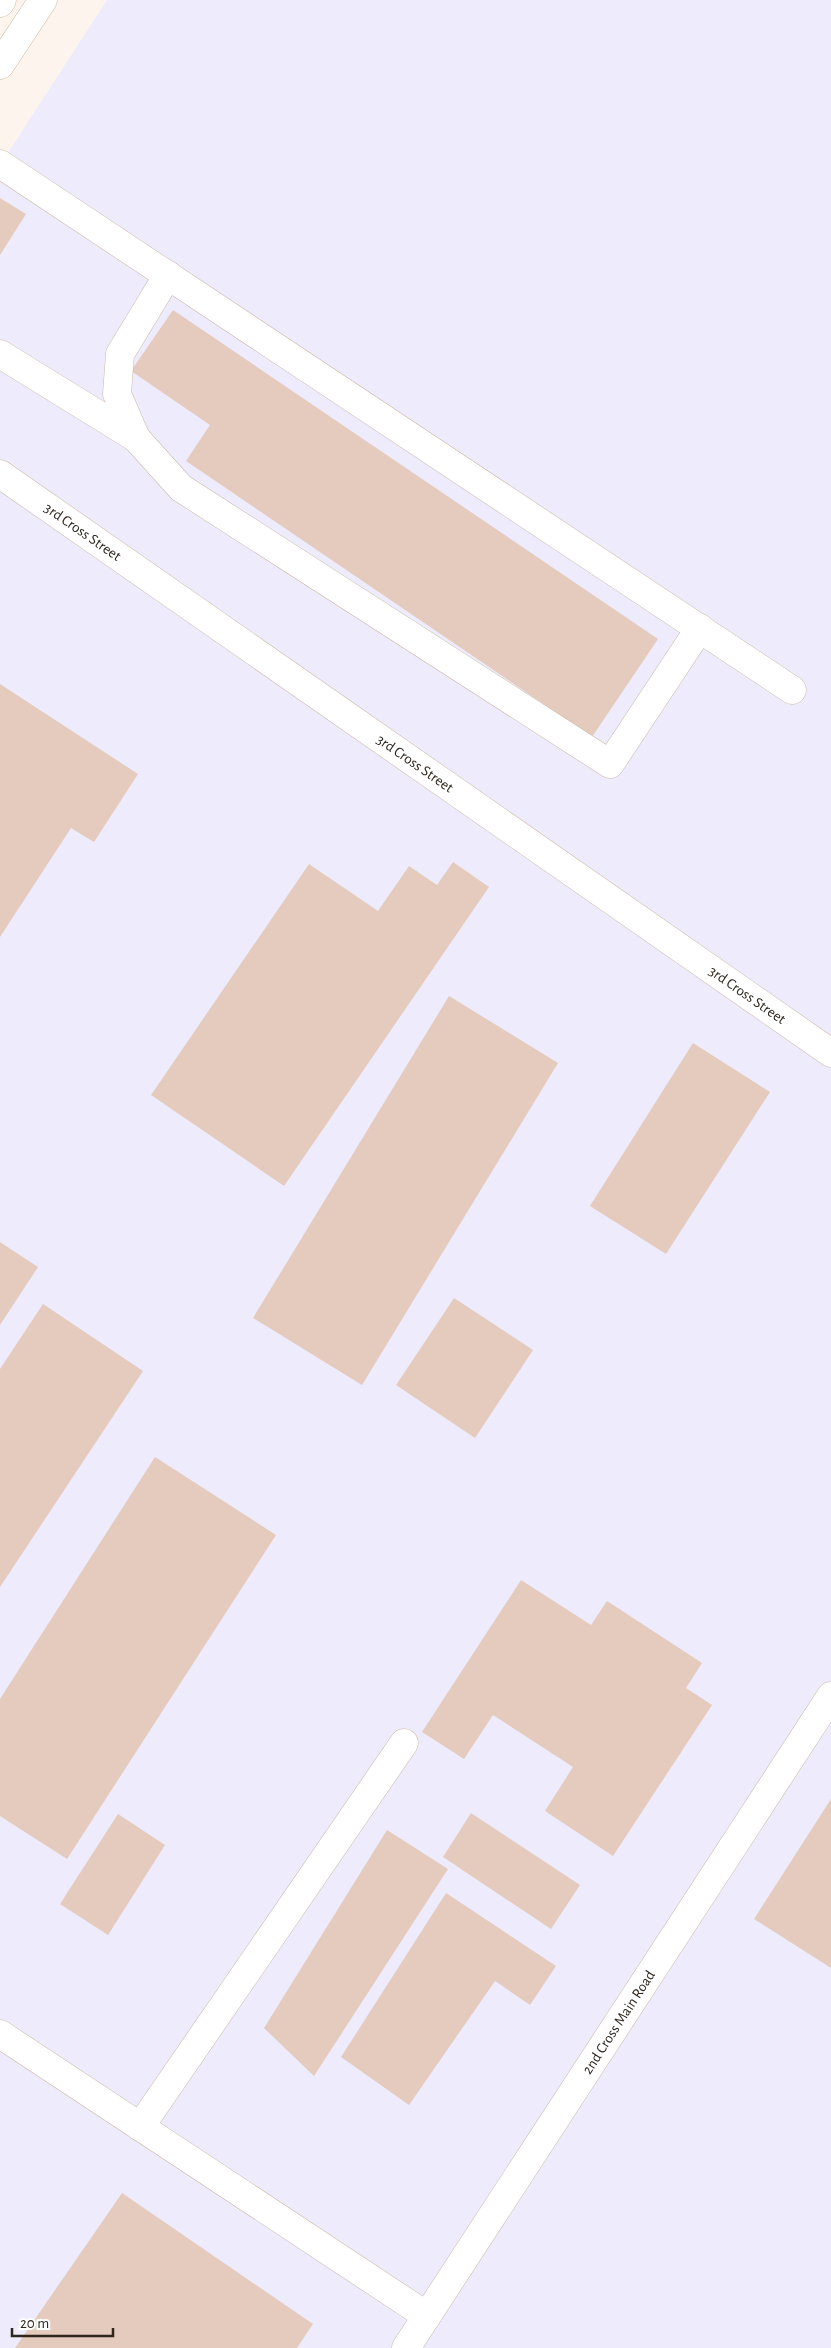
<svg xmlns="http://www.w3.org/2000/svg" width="831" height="2348" viewBox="0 0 831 2348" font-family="'Alegreya Sans',sans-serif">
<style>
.industrial{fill:#edebfc}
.building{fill:#e4cbbd}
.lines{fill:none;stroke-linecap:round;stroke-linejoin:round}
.minor-casing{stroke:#ccb9a5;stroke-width:29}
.major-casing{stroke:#ccb9a5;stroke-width:29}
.minor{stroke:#fff;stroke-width:28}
.major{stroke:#fff;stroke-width:28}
.labels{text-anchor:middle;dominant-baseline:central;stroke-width:4.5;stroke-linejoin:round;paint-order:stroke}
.street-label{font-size:15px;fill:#2e261f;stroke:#fff}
</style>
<rect width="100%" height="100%" fill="#fdf5ed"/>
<!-- industrial -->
<polygon class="industrial" points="107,0 831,0 831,2348 0,2348 0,165"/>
<!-- building -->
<g class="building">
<polygon points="0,198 26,214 0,255"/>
<polygon points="173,310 658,639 592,737 186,461 210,425 131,371"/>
<polygon points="0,684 138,774 94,842 71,828 0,937"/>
<polygon points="453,862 489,887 284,1186 151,1095 309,864 378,911 409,866 437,885"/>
<polygon points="449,996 558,1063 362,1385 253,1318"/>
<polygon points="693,1043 770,1092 666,1254 590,1206"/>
<polygon points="0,1242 38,1267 0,1325"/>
<polygon points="454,1298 533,1350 475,1438 396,1385"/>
<polygon points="43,1304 143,1371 0,1587 0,1369"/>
<polygon points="155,1457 276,1535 67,1859 0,1816 0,1699"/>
<polygon points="521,1580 591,1625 607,1601 702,1663 686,1688 712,1705 613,1856 545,1811 573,1767 493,1715 464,1759 422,1732"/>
<polygon points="831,1799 831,1968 754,1919"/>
<polygon points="471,1813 580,1885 551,1929 443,1857"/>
<polygon points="118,1814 165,1845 108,1935 60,1904"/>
<polygon points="387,1830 448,1869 314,2076 264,2028"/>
<polygon points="446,1893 556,1966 530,2005 495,1981 409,2105 341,2057"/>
<polygon points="122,2193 313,2324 297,2348 15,2348"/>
</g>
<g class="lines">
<!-- minor casing -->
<g class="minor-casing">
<g id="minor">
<polyline points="0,164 792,690"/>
<polyline points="168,275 120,354 117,394 136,438 181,488 610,764 700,628"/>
<polyline points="0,354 136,438"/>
<path id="s1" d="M0 474 831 1053"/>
<polyline points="0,2034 427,2316"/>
<polyline points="140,2127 404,1743"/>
<path id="s2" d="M406 2348 831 1696"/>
</g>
</g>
<!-- major casing -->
<g class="major-casing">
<g id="major">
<polyline points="0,3 2,0"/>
<polyline points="0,65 43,0"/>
</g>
</g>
<!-- minor -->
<use href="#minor" class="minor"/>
<!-- major -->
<use href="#major" class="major"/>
</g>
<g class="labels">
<!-- street labels -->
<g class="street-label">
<text stroke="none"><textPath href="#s1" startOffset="101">3rd Cross Street</textPath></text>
<text stroke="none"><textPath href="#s1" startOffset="506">3rd Cross Street</textPath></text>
<text stroke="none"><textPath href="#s1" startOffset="911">3rd Cross Street</textPath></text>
<text stroke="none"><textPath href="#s2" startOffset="389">2nd Cross Main Road</textPath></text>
</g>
</g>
<!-- scale -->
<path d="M12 2328v8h101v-8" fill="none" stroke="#2e261f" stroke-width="2.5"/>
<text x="20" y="2328" font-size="15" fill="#2e261f" stroke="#ffffff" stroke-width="4" paint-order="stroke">20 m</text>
</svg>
